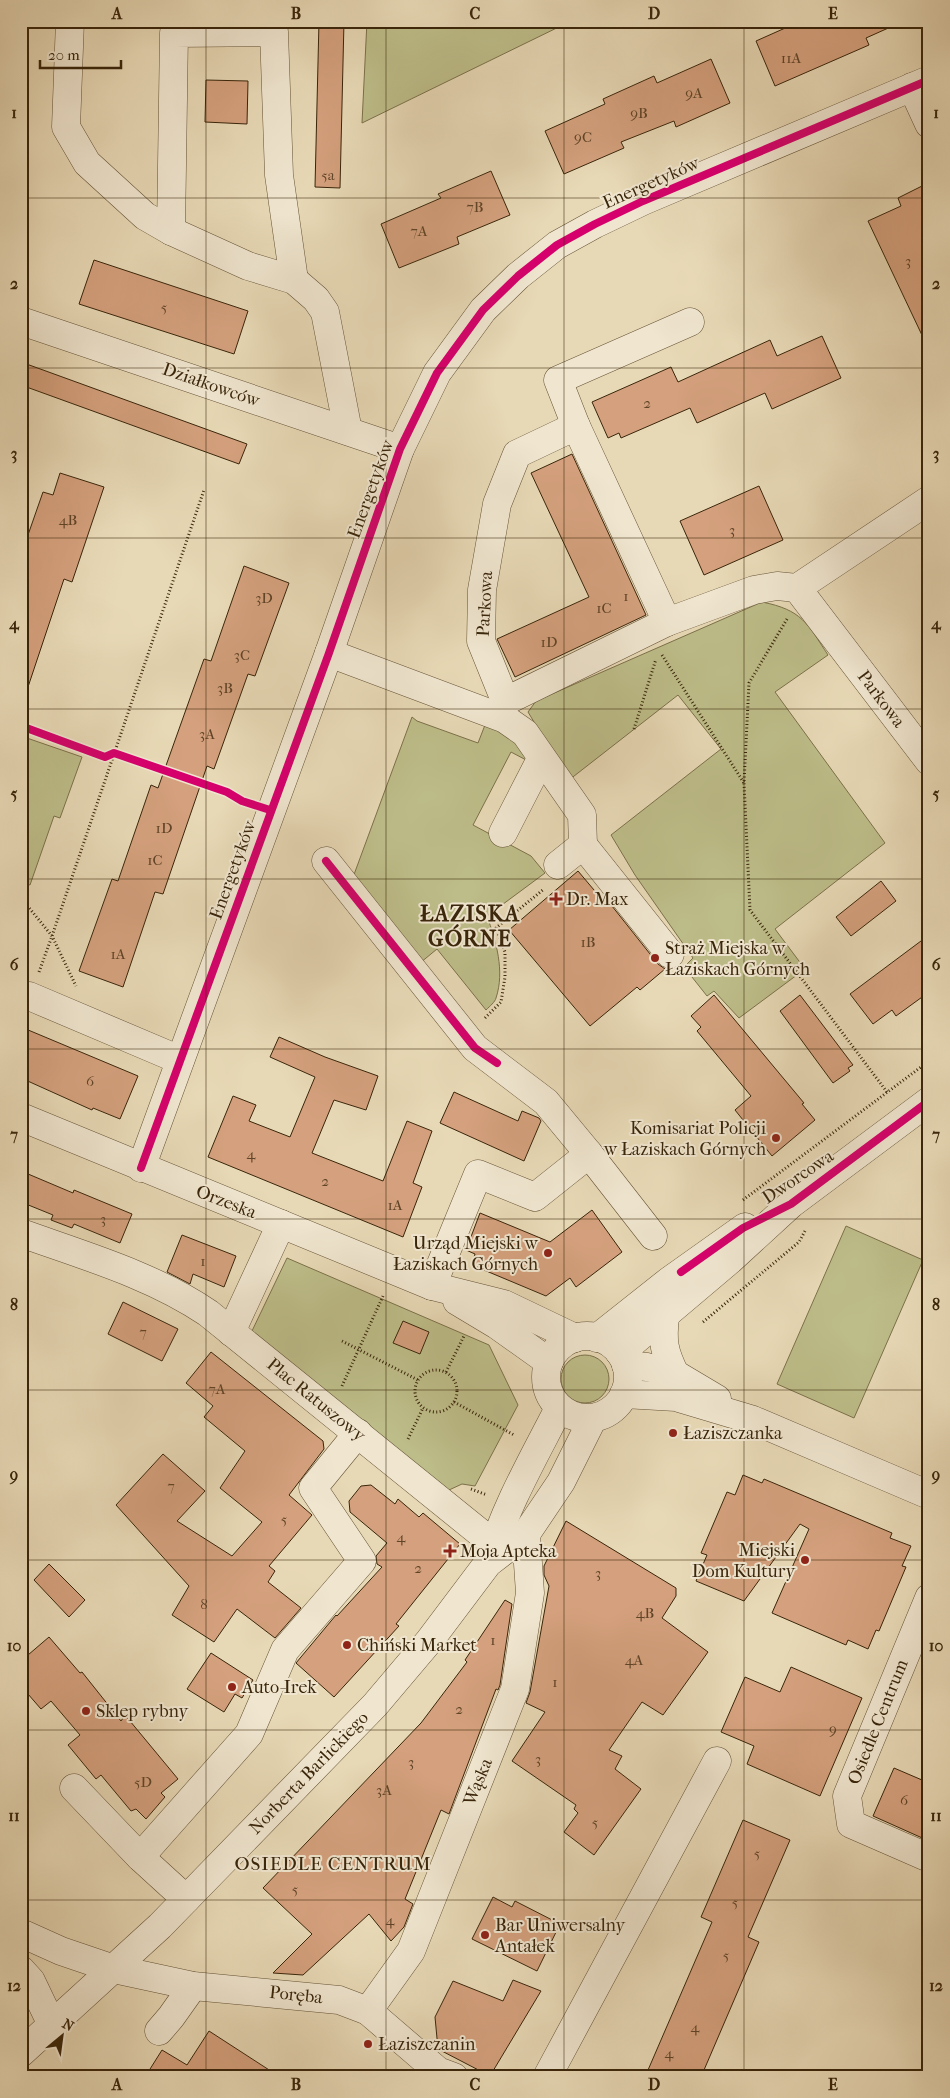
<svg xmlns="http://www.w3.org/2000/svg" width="950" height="2098" viewBox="0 0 950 2098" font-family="'IM FELL French Canon',serif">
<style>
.green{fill:#bdbd89;stroke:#7b714a}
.building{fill:#d4a07d;stroke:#39250a}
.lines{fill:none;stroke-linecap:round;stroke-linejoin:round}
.minor-casing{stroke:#655235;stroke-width:29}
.path{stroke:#39250a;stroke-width:3;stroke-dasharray:1 2.5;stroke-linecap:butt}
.minor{stroke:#f0e6d0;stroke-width:28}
.cycleway-casing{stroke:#f0e6d0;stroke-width:11}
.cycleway{stroke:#d6006c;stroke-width:8}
.grid{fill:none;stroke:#39250a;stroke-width:1;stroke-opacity:0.55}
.poi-dot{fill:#8f2418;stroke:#f0e6d0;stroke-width:2}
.labels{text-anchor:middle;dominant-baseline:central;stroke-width:4;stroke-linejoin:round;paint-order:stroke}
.number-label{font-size:15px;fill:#604427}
.street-label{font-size:18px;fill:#39250a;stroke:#f0e6d0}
.poi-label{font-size:18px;fill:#39250a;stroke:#f0e6d0;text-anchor:start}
.neighbourhood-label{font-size:19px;letter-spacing:1px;fill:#39250a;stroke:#f0e6d0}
.district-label{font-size:22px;font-weight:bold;letter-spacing:1px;fill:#39250a;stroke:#f0e6d0}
.neatline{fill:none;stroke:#39250a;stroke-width:2}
.grid-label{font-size:16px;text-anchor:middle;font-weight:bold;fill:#39250a}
</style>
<rect width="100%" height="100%" fill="#e8d9b6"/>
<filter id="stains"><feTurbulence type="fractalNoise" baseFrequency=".004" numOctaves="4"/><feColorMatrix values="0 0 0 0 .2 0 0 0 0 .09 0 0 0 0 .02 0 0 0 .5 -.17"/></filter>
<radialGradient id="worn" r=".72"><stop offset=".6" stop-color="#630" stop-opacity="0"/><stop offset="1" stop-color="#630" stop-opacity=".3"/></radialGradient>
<!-- green -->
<g class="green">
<polygon points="367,21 571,21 362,123"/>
<path d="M762 602C802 610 807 623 828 655L775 692 885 843 775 929 805 969 739 1018 714 991 707 996 684 967 693 958 635 875 611 835 721 749 678 695 569 780 528 712 536 701Z"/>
<path d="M412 717 417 721 478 743 485 725 509 732 528 761 511 752 473 825 531 856 545 873 487 916C496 941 505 971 496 998 495 1002 490 1006 486 1010L437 949 420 963 352 880Z"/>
<polygon points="21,736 82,757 60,818 54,816 30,885 21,882"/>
<polygon points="846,1226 923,1260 854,1418 777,1384"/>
<polygon points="287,1258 489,1345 518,1405 475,1486 462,1484 449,1490 251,1333"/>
<circle cx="585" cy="1379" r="24"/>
</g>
<!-- building -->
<g class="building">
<polygon points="319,21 344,21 340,188 315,187"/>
<polygon points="801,21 904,21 866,38 869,45 775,86 756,41"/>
<polygon points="711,59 730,103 676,127 674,121 621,142 624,148 564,174 545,131 605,104 603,99 654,76 657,83"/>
<polygon points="206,80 248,81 247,124 205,122"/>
<polygon points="491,171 510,215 457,237 459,244 399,268 381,224 441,198 438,194"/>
<polygon points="922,186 929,200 929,350 868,221 901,206 898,198"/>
<polygon points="94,260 248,311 234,354 79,304"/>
<polygon points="822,336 841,378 772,409 765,393 697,423 690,408 621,438 619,433 608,438 592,402 671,367 678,382 770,340 777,356"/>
<polygon points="21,362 247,444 239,464 21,385"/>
<polygon points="572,454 646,615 515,677 497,639 589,597 531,473"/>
<polygon points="60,473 104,487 72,582 64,579 25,696 21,695 21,555 43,492 53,495"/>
<polygon points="759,486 783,540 704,575 680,521"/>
<polygon points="244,566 289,583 255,676 248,674 214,769 207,766 163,894 155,892 123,987 79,971 112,879 118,881 151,785 158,788 204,659 211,661"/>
<polygon points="578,871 605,903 608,901 658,964 665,969 640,990 637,987 590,1026 509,930"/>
<polygon points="881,881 896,901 851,936 836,917"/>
<polygon points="929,935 929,992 896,1016 892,1010 873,1024 850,994"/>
<polygon points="714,995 804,1103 802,1104 815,1120 772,1156 735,1110 751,1096 697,1031 701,1027 691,1016"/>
<polygon points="800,995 853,1065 848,1068 850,1071 833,1083 780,1011"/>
<polygon points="21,1027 138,1076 120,1119 93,1108 92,1110 21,1078"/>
<polygon points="279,1037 325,1057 378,1076 366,1110 334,1100 312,1153 383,1181 407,1121 432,1131 413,1183 422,1187 403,1237 208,1157 233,1096 256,1105 249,1121 290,1137 315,1077 270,1057"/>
<polygon points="454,1092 518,1121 522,1111 539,1118 541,1121 524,1161 440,1123"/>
<polygon points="21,1171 73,1193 74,1190 132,1214 120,1243 74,1224 72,1228 51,1220 53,1215 21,1202"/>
<polygon points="592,1210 622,1252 576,1287 570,1278 546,1296 472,1265 475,1254 466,1250 480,1213 550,1242"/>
<polygon points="182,1235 236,1256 224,1287 193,1274 190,1284 167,1272"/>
<polygon points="123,1302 178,1329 162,1361 108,1334"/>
<polygon points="403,1321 429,1332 420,1354 393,1343"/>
<polygon points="211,1352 323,1441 324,1449 289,1495 312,1515 269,1566 275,1571 268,1582 301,1608 275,1638 237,1609 214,1642 172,1615 189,1586 116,1505 163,1454 205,1491 177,1521 232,1556 262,1522 220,1488 245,1451 204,1417 213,1406 186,1383"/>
<polygon points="743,1475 762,1483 764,1479 892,1533 890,1538 911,1546 902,1566 906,1567 879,1631 876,1630 868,1649 848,1640 846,1645 772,1613 809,1529 800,1524 744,1601 696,1581 707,1555 701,1553 727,1492 735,1495"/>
<polygon points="371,1485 395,1504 398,1499 419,1517 423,1513 460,1544 396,1624 399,1626 334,1697 296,1663 336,1615 337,1616 382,1567 377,1564 376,1556 387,1543 350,1512 349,1501 361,1486"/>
<polygon points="566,1521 676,1588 676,1596 662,1618 708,1652 663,1715 642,1702 609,1750 622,1756 615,1769 641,1789 594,1855 564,1832 578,1813 574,1809 576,1805 512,1761 545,1712 526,1703 530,1692 549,1586 544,1575 544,1566"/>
<polygon points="49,1564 85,1600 69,1617 34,1580"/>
<polygon points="505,1600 512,1604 500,1685 498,1690 496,1689 449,1814 441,1810 405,1899 413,1904 404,1927 391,1941 369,1914 303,1975 273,1973 312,1934 263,1888 421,1723 467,1662 465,1660"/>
<polygon points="49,1637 80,1673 82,1672 121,1721 125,1715 178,1779 161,1793 165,1797 146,1819 136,1809 131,1811 101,1775 96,1779 68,1745 80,1735 51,1701 41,1709 21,1686 21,1661"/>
<polygon points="211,1653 253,1680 242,1698 235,1694 224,1712 187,1689"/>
<polygon points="791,1667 862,1698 820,1796 747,1764 754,1746 721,1732 745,1677 780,1692"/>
<polygon points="894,1768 929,1783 929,1841 873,1816"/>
<polygon points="743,1820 790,1840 748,1937 759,1942 701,2077 645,2077 712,1922 701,1917"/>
<polygon points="493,1897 512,1907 515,1901 560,1924 537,1971 472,1939"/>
<polygon points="513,1980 541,1991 490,2076 438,2049 435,2017 453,1981 503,2001"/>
<polygon points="209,2031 280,2077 145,2077 162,2050 187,2065"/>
</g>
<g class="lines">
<!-- minor casing -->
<g class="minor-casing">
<g id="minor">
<polyline points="70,21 66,127 87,163 145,216 171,231 248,266 294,280 316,299 325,312 348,431"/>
<polyline points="912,87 929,124"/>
<polyline points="171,231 174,33 274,32 279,175 294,280"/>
<polyline points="21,321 400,449"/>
<polyline points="690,322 558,380 576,426 667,622 754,590 777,586 797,588 929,500"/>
<polyline points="576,426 517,454 497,504 482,590 481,641 502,693 508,700 667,622"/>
<polyline points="797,588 929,761"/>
<polyline points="329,653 505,719 525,733 582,815 583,845 558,865"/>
<polyline points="503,833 541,759"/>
<polyline points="583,845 670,954"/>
<polyline points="326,861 475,1048 546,1102 589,1154 535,1197 478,1174 432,1286"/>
<polyline points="29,996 180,1060"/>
<polyline points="21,1117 432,1286 504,1304 575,1338"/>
<polyline points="589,1154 653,1236"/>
<polyline points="141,1168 329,653 400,449 437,373 483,310 518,276 557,245 595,224 643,201 929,80"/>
<path d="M21 1233C85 1256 152 1275 208 1313L494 1544"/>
<polyline points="457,1301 497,1325 549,1362"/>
<path d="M665 1317C662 1341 664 1352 675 1374"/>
<polyline points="231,1332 281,1224"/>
<circle cx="587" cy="1377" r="41"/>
<polyline points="597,1338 669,1281 745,1227"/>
<polyline points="620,1353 730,1260 791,1204 929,1101"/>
<polyline points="626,1365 647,1367 675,1374 717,1399"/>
<polyline points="624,1394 676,1397 753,1420 929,1495"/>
<path d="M489 1561C505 1507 534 1457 559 1408"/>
<polyline points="929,1598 847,1796 851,1824 929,1858"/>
<polyline points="74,1788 140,1857 186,1899"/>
<polyline points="140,1857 249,1734 285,1650 362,1561 313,1488 358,1433"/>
<polyline points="21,1933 61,1951 114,1969 193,1986 339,2000 368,2011 438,2071 454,2077"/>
<polyline points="21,1970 31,1981 52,2025"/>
<polyline points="368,2011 411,1951 515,1689 530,1593 526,1534"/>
<polyline points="159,2031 171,2017 193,1986"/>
<polyline points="21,2053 160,1926 375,1705 430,1640 488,1563 526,1534 561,1482 593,1418"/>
<polyline points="547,2077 717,1761"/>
</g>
</g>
<!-- path -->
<g class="path">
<polyline points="787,619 749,683 744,783 750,910 887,1092"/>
<polyline points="662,655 744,783"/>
<polyline points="21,726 105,757 114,753 227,792 246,802"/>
<polyline points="634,729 656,659"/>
<polyline points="21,903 26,904 52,936 76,986"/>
<polyline points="39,972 52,936 204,490"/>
<polyline points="485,1018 501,1002 505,977 505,952 496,928 544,889"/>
<polyline points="743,1200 929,1061"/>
<polyline points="703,1322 799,1242 805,1231"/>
<polyline points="342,1341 418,1380"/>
<circle cx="436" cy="1391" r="21"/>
<polyline points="446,1372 464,1336"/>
<polyline points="342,1386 383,1296"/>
<polyline points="454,1402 514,1435"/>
<polyline points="408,1439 423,1408"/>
<polyline points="471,1489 487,1495"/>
</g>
<!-- minor -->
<use href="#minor" class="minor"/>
<!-- cycleway casing -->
<g class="cycleway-casing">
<g id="cycleway">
<polyline points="21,726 105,757 114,753 227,792 242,801 270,810"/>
<polyline points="326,861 475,1048 497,1063"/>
<polyline points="141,1168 329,653 400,449 437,373 483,310 518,276 557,245 595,224 643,201 929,80"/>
<polyline points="681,1272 743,1228 791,1204 929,1101"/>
</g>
</g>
<!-- cycleway -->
<use href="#cycleway" class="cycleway"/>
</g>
<!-- grid -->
<path class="grid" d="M206 21V2077M386 21V2077M564 21V2077M744 21V2077M21 198H929M21 368H929M21 538H929M21 709H929M21 879H929M21 1049H929M21 1219H929M21 1390H929M21 1560H929M21 1730H929M21 1900H929"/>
<!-- markers -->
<g class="poi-dot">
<path d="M553.5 891.5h5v5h5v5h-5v5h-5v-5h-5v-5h5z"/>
<circle cx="655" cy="958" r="5"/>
<circle cx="776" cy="1138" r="5"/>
<circle cx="548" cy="1253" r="5"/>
<circle cx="673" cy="1433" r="5"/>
<path d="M447.5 1543.5h5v5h5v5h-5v5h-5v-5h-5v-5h5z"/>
<circle cx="805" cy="1560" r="5"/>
<circle cx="347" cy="1645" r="5"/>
<circle cx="232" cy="1687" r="5"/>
<circle cx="86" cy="1711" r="5"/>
<circle cx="485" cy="1935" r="5"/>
<circle cx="368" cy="2044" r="5"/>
</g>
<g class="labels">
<!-- number labels -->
<g class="number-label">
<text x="791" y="58">11A</text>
<text x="694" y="93">9A</text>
<text x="639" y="113">9B</text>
<text x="583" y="137">9C</text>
<text x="328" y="175">5a</text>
<text x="475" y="207">7B</text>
<text x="419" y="231">7A</text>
<text x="908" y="261">3</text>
<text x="164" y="307">5</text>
<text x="647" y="403">2</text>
<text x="68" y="520">4B</text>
<text x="732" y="530">3</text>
<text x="626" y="596">1</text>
<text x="264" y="598">3D</text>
<text x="604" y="608">1C</text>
<text x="549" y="642">1D</text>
<text x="242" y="655">3C</text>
<text x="225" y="688">3B</text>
<text x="207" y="734">3A</text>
<text x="164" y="828">1D</text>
<text x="155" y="860">1C</text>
<text x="588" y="942">1B</text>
<text x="118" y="954">1A</text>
<text x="90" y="1081">6</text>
<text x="251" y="1154">4</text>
<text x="325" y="1181">2</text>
<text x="395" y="1205">1A</text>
<text x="103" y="1219">3</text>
<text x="203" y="1261">1</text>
<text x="143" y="1332">7</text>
<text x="217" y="1389">7A</text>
<text x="171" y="1486">7</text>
<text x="284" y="1519">5</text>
<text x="401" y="1537">4</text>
<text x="418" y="1568">2</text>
<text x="598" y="1573">3</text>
<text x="204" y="1604">8</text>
<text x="645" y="1613">4B</text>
<text x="493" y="1640">1</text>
<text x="634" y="1660">4A</text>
<text x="555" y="1682">1</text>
<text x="459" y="1709">2</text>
<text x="833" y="1729">9</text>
<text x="538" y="1759">3</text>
<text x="411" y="1762">3</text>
<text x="143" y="1782">5D</text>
<text x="384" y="1790">3A</text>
<text x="904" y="1800">6</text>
<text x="595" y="1822">5</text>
<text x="757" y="1853">5</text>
<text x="295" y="1889">5</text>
<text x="735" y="1902">5</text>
<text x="390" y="1920">4</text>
<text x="726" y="1955">5</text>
<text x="695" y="2027">4</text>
<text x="669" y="2053">4</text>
</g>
<!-- street labels -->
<g class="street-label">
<text transform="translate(651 183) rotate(-24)">Energetyków</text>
<text transform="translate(211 385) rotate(19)">Działkowców</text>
<text transform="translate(371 489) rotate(-70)">Energetyków</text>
<text transform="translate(485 604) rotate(-87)">Parkowa</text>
<text transform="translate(881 699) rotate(53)">Parkowa</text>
<text transform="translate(233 870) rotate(-70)">Energetyków</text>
<text transform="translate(798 1177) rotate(-34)">Dworcowa</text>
<text transform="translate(226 1202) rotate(21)">Orzeska</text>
<text transform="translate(316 1400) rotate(39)">Plac Ratuszowy</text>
<text transform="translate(878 1722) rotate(-68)">Osiedle Centrum</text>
<text transform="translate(309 1773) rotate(-46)">Norberta Barlickiego</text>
<text transform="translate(478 1782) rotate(-68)">Wąska</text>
<text transform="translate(296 1995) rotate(6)">Poręba</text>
</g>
<!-- poi labels -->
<g class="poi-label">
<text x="566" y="899">Dr. Max</text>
<text x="665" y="948">Straż Miejska w<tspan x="665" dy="21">Łaziskach Górnych</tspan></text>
<text x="766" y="1128" text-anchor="end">Komisariat Policji<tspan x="766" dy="21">w Łaziskach Górnych</tspan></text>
<text x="538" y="1243" text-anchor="end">Urząd Miejski w<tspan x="538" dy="21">Łaziskach Górnych</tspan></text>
<text x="683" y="1433">Łaziszczanka</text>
<text x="795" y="1550" text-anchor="end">Miejski<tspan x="795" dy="21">Dom Kultury</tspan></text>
<text x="460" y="1551">Moja Apteka</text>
<text x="357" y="1645">Chiński Market</text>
<text x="242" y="1687">Auto-Irek</text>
<text x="96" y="1711">Sklep rybny</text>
<text x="495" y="1925">Bar Uniwersalny<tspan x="495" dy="21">Antałek</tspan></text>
<text x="378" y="2044">Łaziszczanin</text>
</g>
<!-- neighbourhood labels -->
<g class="neighbourhood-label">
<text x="333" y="1864">OSIEDLE CENTRUM</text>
</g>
<!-- district labels -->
<g class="district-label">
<text x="470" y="914">ŁAZISKA<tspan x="470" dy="25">GÓRNE</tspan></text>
</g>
</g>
<!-- margin -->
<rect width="950" height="2098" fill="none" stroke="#e8d9b6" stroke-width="55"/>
<!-- north arrow -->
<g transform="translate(62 2036) rotate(29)" stroke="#f0e6d0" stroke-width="4" paint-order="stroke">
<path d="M0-4L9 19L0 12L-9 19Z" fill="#39250a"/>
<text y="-8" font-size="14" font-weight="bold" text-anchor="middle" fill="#39250a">N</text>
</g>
<!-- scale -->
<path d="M40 60v8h81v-8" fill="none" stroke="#39250a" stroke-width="2.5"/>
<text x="48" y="60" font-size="15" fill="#39250a" stroke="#f0e6d0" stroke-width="4" paint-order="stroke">20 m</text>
<rect x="28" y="28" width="894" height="2042" class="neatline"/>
<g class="grid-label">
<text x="117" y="19">A</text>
<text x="296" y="19">B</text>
<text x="475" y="19">C</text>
<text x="654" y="19">D</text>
<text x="833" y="19">E</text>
<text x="14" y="118">1</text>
<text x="936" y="118">1</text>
<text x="14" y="289">2</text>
<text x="936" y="289">2</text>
<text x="14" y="459">3</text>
<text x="936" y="459">3</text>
<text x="14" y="629">4</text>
<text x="936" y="629">4</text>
<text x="14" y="799">5</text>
<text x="936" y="799">5</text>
<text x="14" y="970">6</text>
<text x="936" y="970">6</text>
<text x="14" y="1140">7</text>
<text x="936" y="1140">7</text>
<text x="14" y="1310">8</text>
<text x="936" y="1310">8</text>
<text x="14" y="1480">9</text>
<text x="936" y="1480">9</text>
<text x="14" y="1651">10</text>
<text x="936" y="1651">10</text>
<text x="14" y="1821">11</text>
<text x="936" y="1821">11</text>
<text x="14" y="1991">12</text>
<text x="936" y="1991">12</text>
<text x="117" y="2090">A</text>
<text x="296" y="2090">B</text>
<text x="475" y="2090">C</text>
<text x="654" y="2090">D</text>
<text x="833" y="2090">E</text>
</g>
<rect width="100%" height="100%" filter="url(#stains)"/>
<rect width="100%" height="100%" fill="url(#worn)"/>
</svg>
